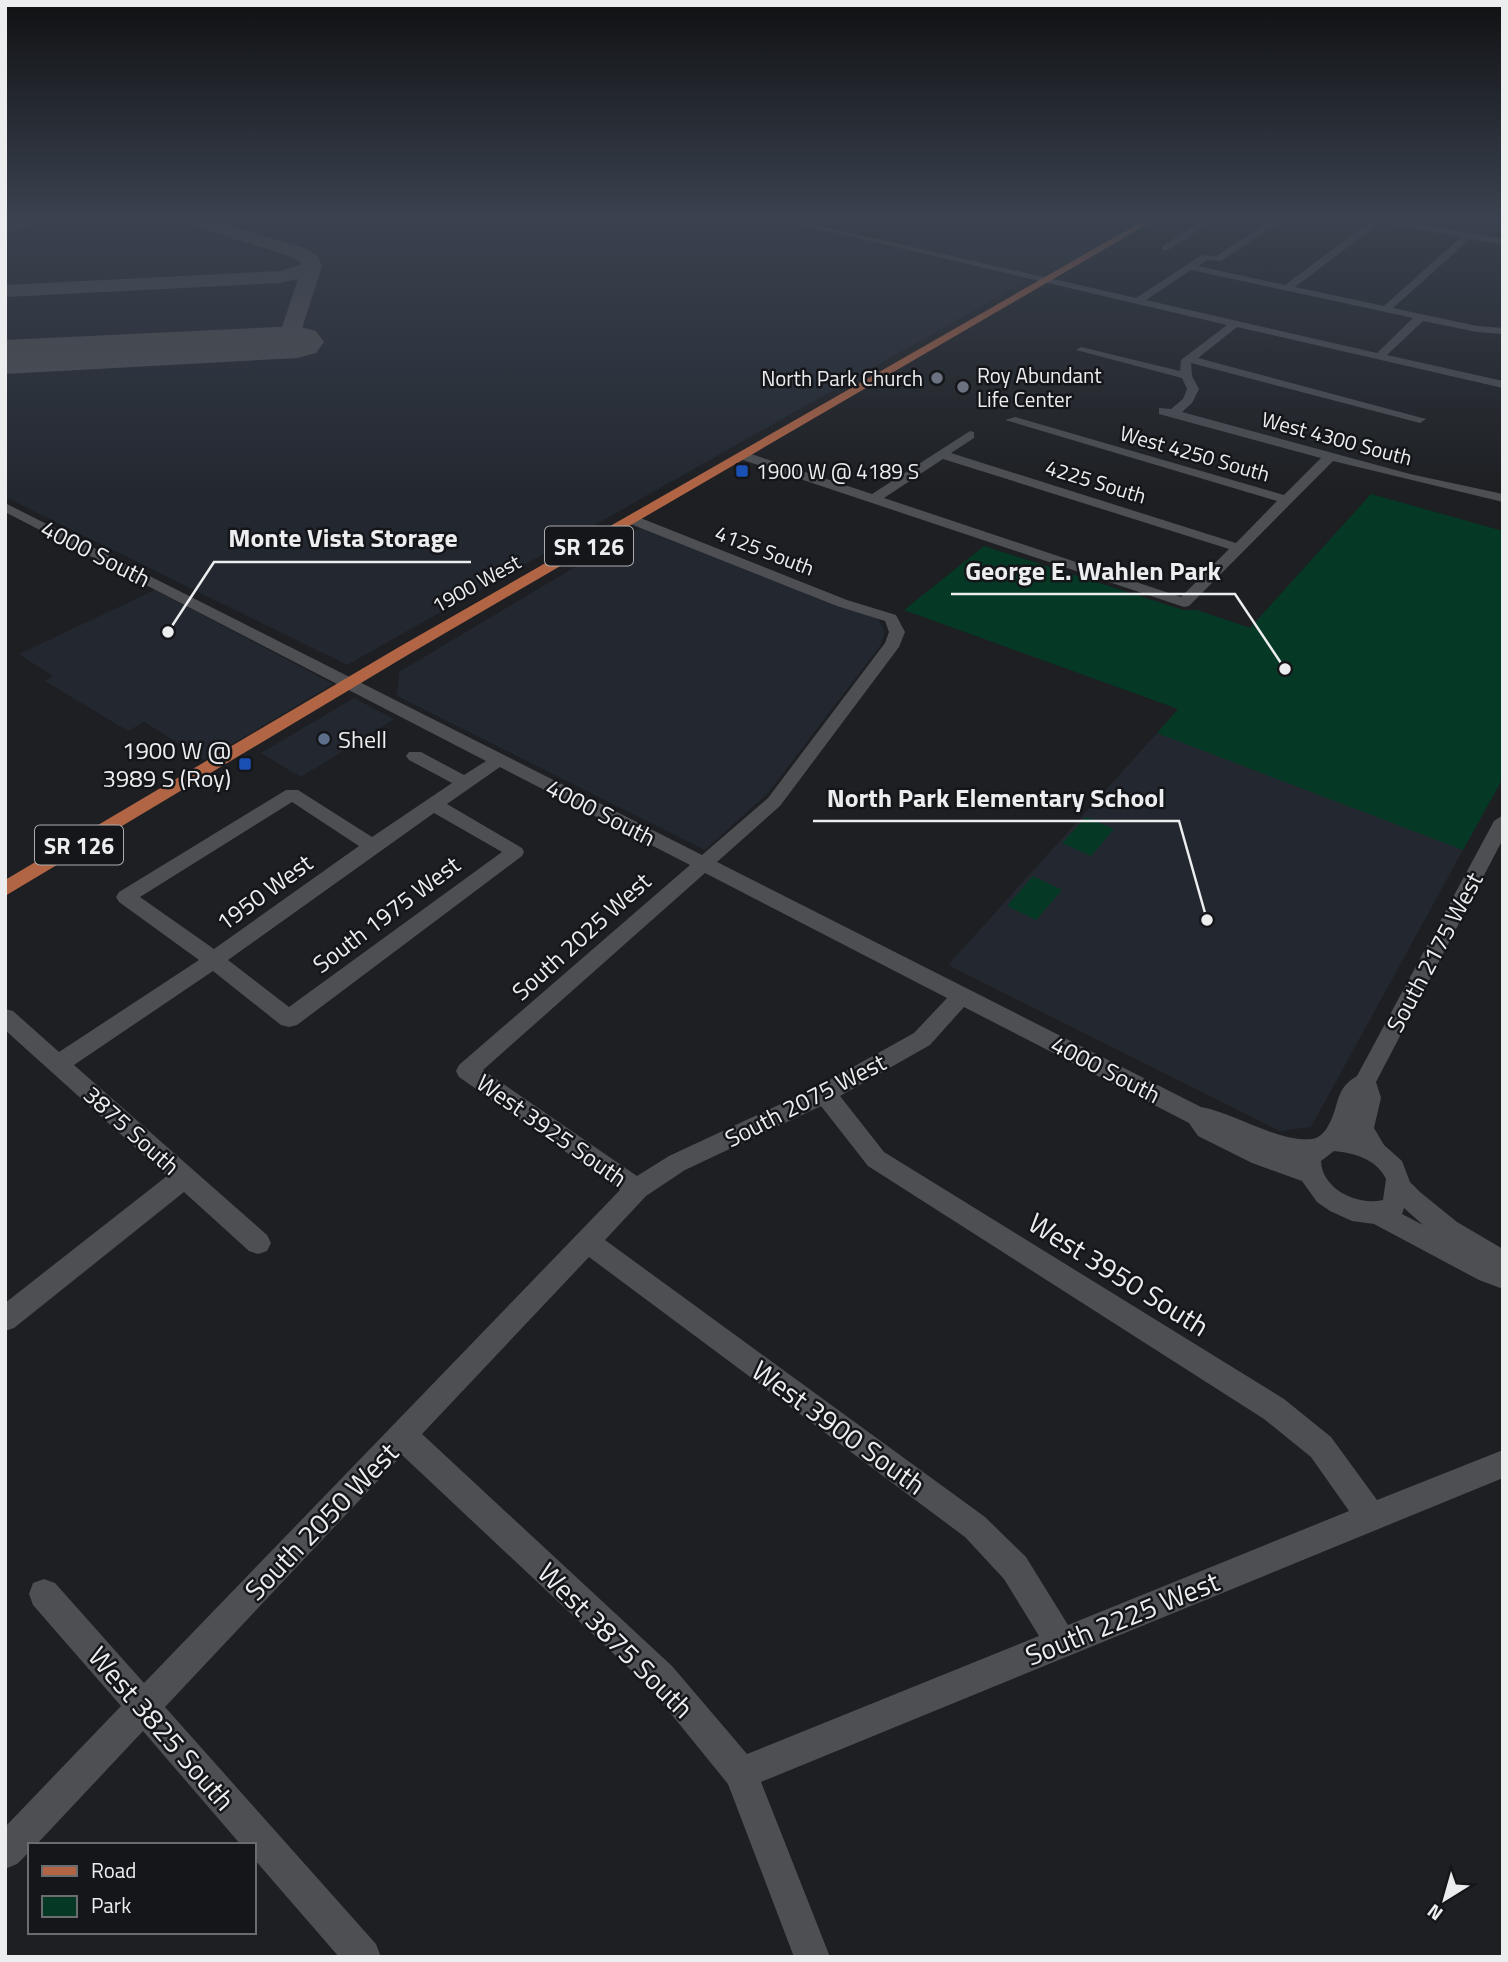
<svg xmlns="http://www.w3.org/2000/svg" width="1508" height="1962" viewBox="0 0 1508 1962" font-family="'Titillium Web',sans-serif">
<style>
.built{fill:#232830}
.green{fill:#053925}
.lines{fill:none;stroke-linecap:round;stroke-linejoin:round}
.taxiway{fill:#515256;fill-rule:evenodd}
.runway{fill:#515256;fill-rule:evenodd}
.minor{fill:#4d4f53;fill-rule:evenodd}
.major{fill:#b26545;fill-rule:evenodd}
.worship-dot{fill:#6b7280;stroke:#141619;stroke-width:2.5}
.transit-dot{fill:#1a4fb4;stroke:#141619;stroke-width:2.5}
.service-dot{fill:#5c6f8a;stroke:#141619;stroke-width:2.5}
.labels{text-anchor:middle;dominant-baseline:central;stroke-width:5;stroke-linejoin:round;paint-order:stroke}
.far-poi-label{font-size:21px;fill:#ecedef;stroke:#141619;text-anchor:start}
.far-street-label{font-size:21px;fill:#ecedef;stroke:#141619}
.shield{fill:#141619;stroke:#abacaf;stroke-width:2}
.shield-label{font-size:23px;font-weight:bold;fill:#ecedef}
.street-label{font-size:24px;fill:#ecedef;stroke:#141619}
.poi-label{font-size:24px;fill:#ecedef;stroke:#141619;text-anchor:start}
.near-street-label{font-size:28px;fill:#ecedef;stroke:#141619}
.leader{fill:none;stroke:#ecedef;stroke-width:2.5}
.callout-dot{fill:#ecedef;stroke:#141619;stroke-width:2.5}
.callout-label{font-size:26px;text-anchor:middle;font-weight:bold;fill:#ecedef;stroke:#141619;stroke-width:5;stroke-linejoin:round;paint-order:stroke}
</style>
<rect width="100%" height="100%" fill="#1d1f22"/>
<!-- built -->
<g class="built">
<polygon points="5,218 765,218 1030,279 347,665 5,497"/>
<polygon points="968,218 1150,218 1047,277 880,239 889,235"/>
<polygon points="644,526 875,613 885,632 880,646 768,793 705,850 397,696 399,672"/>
<polygon points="155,590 284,658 333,684 205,760 144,722 128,731 45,681 53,676 19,654"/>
<polygon points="354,698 394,719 301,777 261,753"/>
<polygon points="1157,733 1463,850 1311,1127 1280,1131 948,965"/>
</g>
<!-- green -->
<g class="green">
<polygon points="1371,494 1503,531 1503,778 1463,850 1157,733 1178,709 904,610 984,546 1183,610 1197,610 1250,628"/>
<polygon points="1086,817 1114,829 1091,856 1062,843"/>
<polygon points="1033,876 1062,890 1036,920 1007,906"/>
</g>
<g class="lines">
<!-- taxiway -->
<polygon class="taxiway" points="178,218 205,218 304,248 318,256 322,266 296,347 280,347 277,342 298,279 280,283 5,297 5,285 280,271 302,264 290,256 181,222"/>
<!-- runway -->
<g class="runway">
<polygon points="5,218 34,218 28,227 5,233"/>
<polygon points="297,326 316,331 324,342 316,353 297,358 5,374 5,340"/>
</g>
<!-- minor -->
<g class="minor">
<path d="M771 218H786L1136 298 1202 255 1216 256 1275 218H1285L1221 261 1207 260 1198 266 1285 285 1372 220 1370 218H1387L1503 239V245L1470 239 1393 308 1477 326 1503 328V334L1477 332 1423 321 1387 355 1503 381V388L1237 327 1198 358 1426 419 1420 423 1191 363 1192 376 1199 389 1192 403 1182 412 1410 474 1503 494V502L1333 461 1189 606 1184 607 740 459V453H748L872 494 970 431 974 432V438L951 453 1236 543 1277 501 1005 420 1015 417 1284 495 1321 458 1159 414V408L1171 409 1183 399 1187 389 1182 378 1076 350 1081 347 1180 371 1181 360 1227 325ZM1381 222 1461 237 1384 306 1295 287ZM1191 270 1413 318 1377 353 1146 300ZM943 459 1229 549 1181 597 884 498Z"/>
<polygon points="845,218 897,218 868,224"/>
<polygon points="1172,218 1205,220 1219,218 1168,250 1162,250 1162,246 1198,224"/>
<path d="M5 503 702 855 768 798 885 643 889 632 885 621 837 606 628 523V517H638L847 600 896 615 905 632 899 647 780 806 717 862 1201 1107C1235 1113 1279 1143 1312 1139 1319 1138 1325 1132 1328 1126 1340 1106 1334 1089 1357 1076L1494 821 1503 815V839L1376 1082 1381 1098 1374 1128 1384 1145 1402 1161 1410 1182 1420 1192 1457 1222 1503 1249V1289L1479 1280 1374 1224 1352 1221 1330 1211 1317 1202 1302 1181 1252 1163 1198 1136 1189 1123 964 1007 930 1045 840 1096 884 1152 1284 1399 1331 1437 1377 1500 1503 1450V1478L761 1782 830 1957H794L728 1784 650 1688 402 1455 165 1707 376 1944 381 1957H339L254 1859V1845H241L143 1731 36 1845H30V1851L17 1864 5 1869V1827L121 1706 33 1605 29 1594 33 1583 44 1579 55 1583 144 1683 620 1190 459 1077 456 1071 459 1065 690 865 500 767 447 804 522 848 524 852 522 856 297 1025 289 1027 281 1025 213 971 74 1065 267 1235 271 1243 267 1251 258 1254 249 1251 184 1192 14 1328 5 1331V1303L167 1176 5 1030V1009L13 1011 59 1052 199 960 119 902 116 897 119 892 286 790H298L372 837 452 783 409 760 406 756 409 752H421L464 775 486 761 5 512ZM292 802 359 846 214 949 140 897ZM434 813 502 852 289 1007 228 960ZM705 873 947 998 914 1033 817 1087 669 1156 637 1176 483 1070ZM821 1106 868 1166 1264 1419 1311 1457 1349 1511 1068 1625 1026 1557 985 1517 605 1240 646 1196 685 1170ZM1334 1151C1354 1153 1377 1159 1386 1179L1383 1200C1357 1206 1322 1189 1321 1161ZM1404 1208 1423 1225 1402 1214ZM589 1257 965 1537 1004 1579 1039 1636 747 1754 672 1666 422 1434Z"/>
</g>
<!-- major -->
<polygon class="major" points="1148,218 1158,218 411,653 5,896 5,880 399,647"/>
</g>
<!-- sky -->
<linearGradient id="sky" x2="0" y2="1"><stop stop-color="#101113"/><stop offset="0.44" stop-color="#3a424f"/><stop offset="1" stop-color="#3a424f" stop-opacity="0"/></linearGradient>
<rect width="1508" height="492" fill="url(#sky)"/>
<!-- markers -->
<g class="worship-dot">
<circle cx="937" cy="378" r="7"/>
<circle cx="963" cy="387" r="7"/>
</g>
<g class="transit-dot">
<rect x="735" y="464" width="14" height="14" rx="3.5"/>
<rect x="238" y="757" width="14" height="14" rx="3.5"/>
</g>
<circle class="service-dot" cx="324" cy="739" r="7"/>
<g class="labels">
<!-- far-poi labels -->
<g class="far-poi-label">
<text x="977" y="375">Roy Abundant<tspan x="977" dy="24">Life Center</tspan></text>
<text x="923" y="378" text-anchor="end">North Park Church</text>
<text x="756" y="471">1900 W @ 4189 S</text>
</g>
<!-- far-street labels -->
<g class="far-street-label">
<text transform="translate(1337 438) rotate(15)">West 4300 South</text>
<text transform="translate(1195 453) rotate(16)">West 4250 South</text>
<text transform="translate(1096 481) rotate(17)">4225 South</text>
<text transform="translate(765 550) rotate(21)">4125 South</text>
<text transform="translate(476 583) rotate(-29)">1900 West</text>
</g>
<!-- shield labels -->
<g class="shield">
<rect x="545" y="526.5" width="88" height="39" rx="5"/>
<rect x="35" y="825.5" width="88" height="39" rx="5"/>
</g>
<g class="shield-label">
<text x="589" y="546">SR 126</text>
<text x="79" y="845">SR 126</text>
</g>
<!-- street labels -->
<g class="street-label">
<text transform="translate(96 553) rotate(27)">4000 South</text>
<text transform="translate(601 812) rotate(27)">4000 South</text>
<text transform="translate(264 892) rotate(-36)">1950 West</text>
<text transform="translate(386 914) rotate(-37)">South 1975 West</text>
<text transform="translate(581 936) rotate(-42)">South 2025 West</text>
<text transform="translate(1434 952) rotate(-62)">South 2175 West</text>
<text transform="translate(1106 1069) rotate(27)">4000 South</text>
<text transform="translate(805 1100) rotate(-27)">South 2075 West</text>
<text transform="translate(132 1130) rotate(42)">3875 South</text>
<text transform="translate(552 1130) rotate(35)">West 3925 South</text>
</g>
<!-- poi labels -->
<g class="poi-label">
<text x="338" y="739">Shell</text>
<text x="231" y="750" text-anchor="end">1900 W @<tspan x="231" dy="28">3989 S (Roy)</tspan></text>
</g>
<!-- near-street labels -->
<g class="near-street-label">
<text transform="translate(1119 1274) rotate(32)">West 3950 South</text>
<text transform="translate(839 1427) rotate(36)">West 3900 South</text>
<text transform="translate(321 1521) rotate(-46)">South 2050 West</text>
<text transform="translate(1122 1618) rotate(-22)">South 2225 West</text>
<text transform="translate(616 1640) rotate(45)">West 3875 South</text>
<text transform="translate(162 1728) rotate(49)">West 3825 South</text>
</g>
</g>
<!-- callouts -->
<path class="leader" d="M168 632L214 562H471M1285 669L1235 594H951M1207 920L1179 821H813"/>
<g class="callout-dot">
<circle cx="168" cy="632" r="7"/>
<circle cx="1285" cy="669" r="7"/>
<circle cx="1207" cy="920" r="7"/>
</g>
<g class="callout-label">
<text x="343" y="547">Monte Vista Storage</text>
<text x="1093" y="580">George E. Wahlen Park</text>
<text x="996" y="807">North Park Elementary School</text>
</g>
<!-- border -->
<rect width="1508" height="1962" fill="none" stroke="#ecedef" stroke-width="14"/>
<!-- legend -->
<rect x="28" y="1843" width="228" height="91" fill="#141619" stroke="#6a6c6f" stroke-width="2"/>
<rect x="42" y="1866" width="35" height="10" fill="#b26545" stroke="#6a6c6f" stroke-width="2"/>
<text x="91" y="1878" font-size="21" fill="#ecedef">Road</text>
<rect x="42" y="1896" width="35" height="21" fill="#053925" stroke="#6a6c6f" stroke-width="2"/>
<text x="91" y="1913" font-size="21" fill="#ecedef">Park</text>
<!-- north arrow -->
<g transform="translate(1445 1899) rotate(217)" stroke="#141619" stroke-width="5" paint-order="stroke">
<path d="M0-5L12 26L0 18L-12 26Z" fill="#ecedef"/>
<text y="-10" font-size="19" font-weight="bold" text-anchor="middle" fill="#ecedef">N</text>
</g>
</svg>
